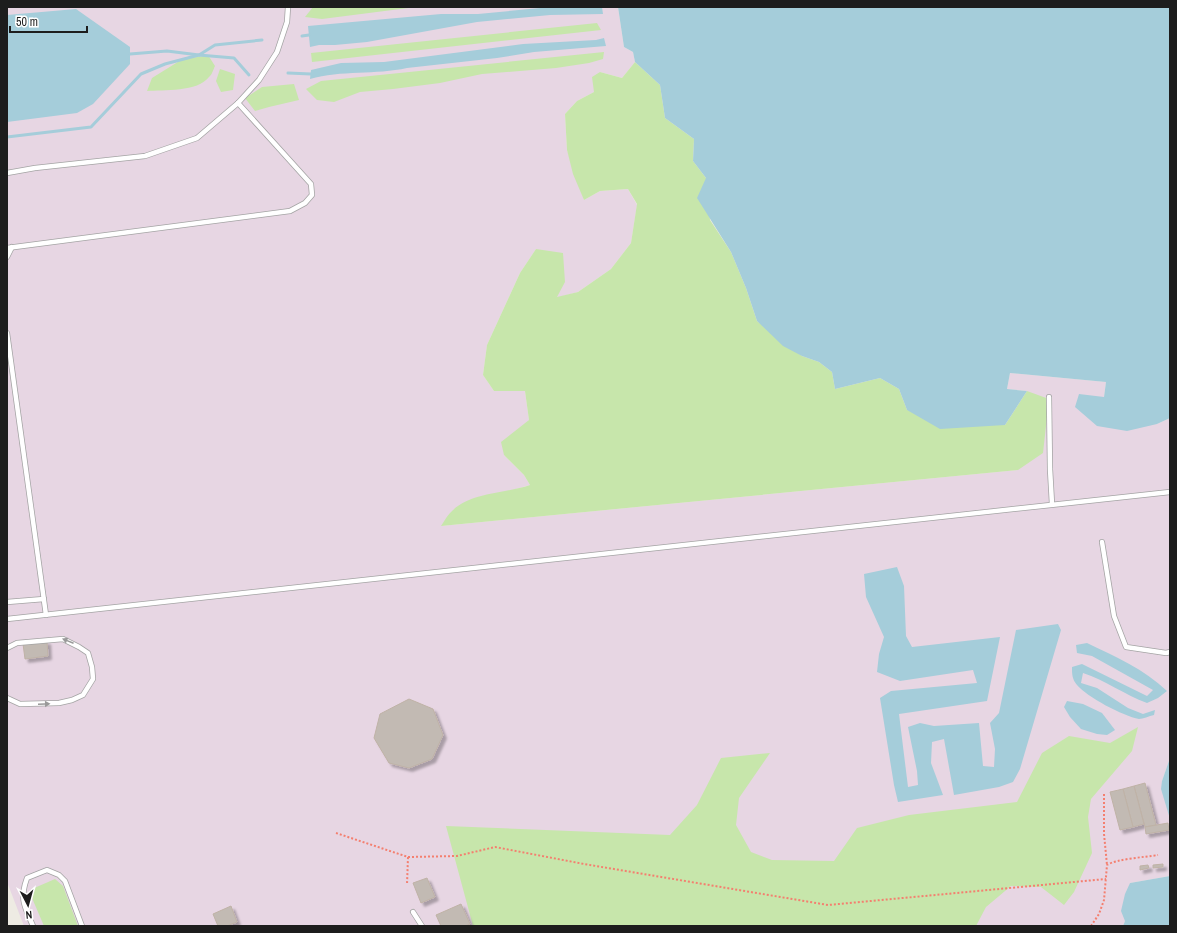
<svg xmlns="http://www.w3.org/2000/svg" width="1177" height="933" viewBox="0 0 1177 933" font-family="'Archivo Narrow',sans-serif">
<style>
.industrial{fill:#e7d6e3}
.grass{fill:#c7e6ab}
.water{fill:#a5cdda}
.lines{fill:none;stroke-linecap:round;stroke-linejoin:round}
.stream{stroke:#a5cdda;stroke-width:3}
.building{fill:#c2bab3;stroke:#bfb2a6;filter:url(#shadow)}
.lane-casing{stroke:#a4a4a4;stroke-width:6}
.path{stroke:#f47f6f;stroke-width:2;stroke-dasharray:2 2;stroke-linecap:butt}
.lane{stroke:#fff;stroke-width:4.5}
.oneway{fill:#999}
</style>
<defs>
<filter id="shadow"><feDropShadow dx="3.5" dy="3.5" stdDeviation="1" flood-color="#0004"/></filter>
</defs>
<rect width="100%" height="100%" fill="#eeebe3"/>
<!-- industrial -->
<polygon class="industrial" points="7,7 618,7 624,47 633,52 635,62 622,78 600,72 594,92 577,101 565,114 567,150 584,200 600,191 628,189 637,205 631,243 611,269 578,292 556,298 536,249 520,273 487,345 483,375 494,391 525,391 529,420 504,455 524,475 530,485 516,489 441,526 1018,470 1027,391 1007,389 1010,373 1106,382 1104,397 1157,424 1170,418 1170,758 1162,781 1170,819 1170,876 1130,883 1125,921 1123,926 24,926 7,882"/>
<!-- grass -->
<g class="grass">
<polygon points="313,7 416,7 322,19 305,17"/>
<polygon points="597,23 601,30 312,62 311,53"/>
<polygon points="604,52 603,59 589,63 556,68 482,74 440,83 393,89 360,92 334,102 317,100 306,89 321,81"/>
<path d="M208 55 215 66C213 70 212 75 209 77 198 92 163 90 147 91L152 78 181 60Z"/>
<path d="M635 62 660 85 665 118 694 139 693 161 706 178 710 220 731 252 746 288 757 321 802 356 819 362 832 372 835 389 880 378 899 389 907 410 1005 425 1027 391 1049 399 1043 453 1018 470 441 526C444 522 446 517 450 513 469 492 504 494 530 485L524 475 504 455 501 442 529 420 525 391H494L483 375 487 345 520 273 536 249 563 253 565 282 557 297 578 292 611 269 631 243 637 204 628 189 600 191 584 200 573 174 567 150 565 114 577 101 594 92 592 77 600 72 622 78Z"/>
<polygon points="220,69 235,74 233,90 221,92 216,81"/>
<polygon points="294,84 299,100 269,107 255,111 245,98 262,87"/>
<polygon points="1138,727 1132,751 1091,799 1088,817 1092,853 1074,892 1064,905 1041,887 1011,886 986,907 976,926 473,926 446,826 670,835 697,805 721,758 770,753 739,798 736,825 751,852 772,860 834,861 857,828 909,815 1017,802 1042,753 1069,736 1110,743"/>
<polygon points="55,879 63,886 78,926 44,926 32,898 32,889"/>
</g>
<!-- water -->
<g class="water">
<polygon points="551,7 602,7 603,14 550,15 477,22 367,42 335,45 319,45 310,47 308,26 441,14 478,14"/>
<polygon points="618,7 1170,7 1170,418 1157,424 1127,431 1097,426 1075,407 1079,394 1104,397 1106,382 1010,373 1007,389 1027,391 1005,425 940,429 907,410 899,389 880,378 835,389 832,372 819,362 802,356 783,346 757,321 746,288 731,252 697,198 706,178 693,161 694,139 665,118 660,85 635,62 633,52 624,47"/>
<polygon points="76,9 130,47 130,64 93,104 77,113 7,122 7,15"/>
<path d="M604 38 606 46 534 52 497 58 407 68C376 75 341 70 310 79L311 70 341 63 384 62 523 44 596 40Z"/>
<polygon points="897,567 904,586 906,636 912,647 1000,637 987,701 899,714 908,787 918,785 917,771 908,727 920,723 934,726 979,723 983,766 994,767 995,749 990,723 999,713 1016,630 1058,624 1061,630 1020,769 1013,782 999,787 954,795 944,739 932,742 931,763 943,795 898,802 894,785 880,698 891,691 977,683 973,670 900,681 877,672 879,654 884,637 866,597 864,574"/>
<path d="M1087 643C1116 657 1144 669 1167 691L1158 698 1147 703C1125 695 1105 680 1083 673L1081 683 1097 688 1128 708 1143 714 1155 710 1154 715C1149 716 1143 719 1139 719 1123 716 1087 697 1077 685 1072 679 1072 674 1072 667L1082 664 1147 696 1153 690 1092 656 1077 653 1076 645Z"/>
<polygon points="1067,701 1083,704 1102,713 1115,730 1107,735 1097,734 1081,729 1070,717 1064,707"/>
<polygon points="1170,758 1170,819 1161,789 1162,781"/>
<polygon points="1170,876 1170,926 1123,926 1125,921 1121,911 1125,894 1130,883"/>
</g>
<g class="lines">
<!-- stream -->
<g class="stream">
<polyline points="302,36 309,35"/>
<polyline points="130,54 167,51 199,55 215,45 262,40"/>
<polyline points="288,73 311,74"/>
<polyline points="7,137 91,127 141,74 165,64 199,55 234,58 249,75"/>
</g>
</g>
<!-- building -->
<g class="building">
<polygon points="47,641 48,656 25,659 23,644"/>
<polygon points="409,699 433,709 443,735 432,759 409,768 389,763 374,738 380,714"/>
<polygon points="1145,783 1156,825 1145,827 1134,786"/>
<polygon points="1134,786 1144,824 1133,827 1123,789"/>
<polygon points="1123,789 1133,827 1120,830 1110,792"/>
<polygon points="1168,823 1169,830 1146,834 1145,827"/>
<polygon points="1163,864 1163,867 1153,868 1153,865"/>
<polygon points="1148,865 1149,868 1140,870 1140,866"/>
<polygon points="427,878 435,897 421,903 413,883"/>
<polygon points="461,904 470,924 465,926 441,926 436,915"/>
<polygon points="231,906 237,922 227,926 218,926 213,914"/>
</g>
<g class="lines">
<!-- lane casing -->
<g class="lane-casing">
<g id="lane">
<polyline points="7,173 35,168 145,156 197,138 238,103 259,80 277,52 287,22 288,7"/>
<polyline points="7,248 290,211 305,203 312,195 311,184 238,103"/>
<polyline points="7,257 12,247"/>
<polyline points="7,333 46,615"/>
<polyline points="1049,397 1050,469 1052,504"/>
<polyline points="1102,542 1114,616 1126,647 1166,653 1170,652"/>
<polyline points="7,602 44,599"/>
<polyline points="7,619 1170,492"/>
<polyline points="7,648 17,643 63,639 79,647 88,653 92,667 93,679 83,695 72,700 59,703 20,704 7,698"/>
<polyline points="413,912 422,926"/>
<path d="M33 926C25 907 19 900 27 878L47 870 59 875 65 881 82 926"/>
</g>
</g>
<!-- path -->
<g class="path">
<polyline points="1104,794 1104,834 1107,865"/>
<polyline points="336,833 408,857 407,885"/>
<polyline points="408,857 457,856 495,847 584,864 828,905 1106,879"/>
<path d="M1091 926 1099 914 1104 900 1107 865C1116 859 1146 857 1158 855"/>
</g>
<!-- lane -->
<use href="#lane" class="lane"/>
</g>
<!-- one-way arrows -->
<defs><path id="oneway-solid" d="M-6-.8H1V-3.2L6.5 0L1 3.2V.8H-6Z"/></defs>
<g class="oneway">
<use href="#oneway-solid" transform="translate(68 641) rotate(-158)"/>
<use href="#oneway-solid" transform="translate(44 704) rotate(-2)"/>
</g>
<!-- border -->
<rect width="1177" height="933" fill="none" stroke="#1d1d1d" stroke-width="16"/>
<!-- north arrow -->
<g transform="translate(28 905) rotate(174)" stroke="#ffffff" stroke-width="3" paint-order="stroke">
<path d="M0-3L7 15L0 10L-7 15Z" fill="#1d1d1d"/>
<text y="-6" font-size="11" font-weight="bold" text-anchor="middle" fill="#1d1d1d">N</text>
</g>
<!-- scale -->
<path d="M10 26v6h77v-6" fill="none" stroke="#1d1d1d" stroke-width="2"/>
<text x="16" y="26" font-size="12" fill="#1d1d1d" stroke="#ffffff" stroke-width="3" paint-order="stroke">50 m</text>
</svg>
